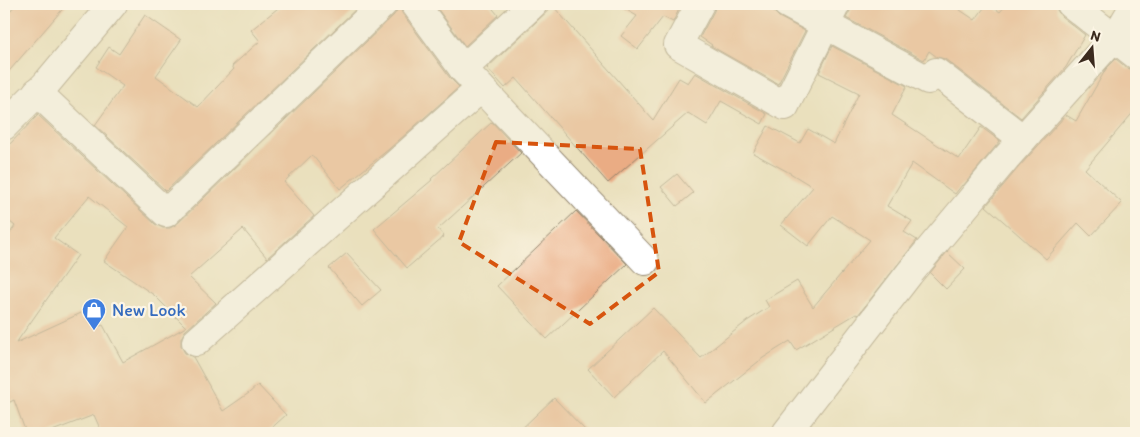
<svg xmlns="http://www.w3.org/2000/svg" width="1140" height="437" viewBox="0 0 1140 437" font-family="Itim,sans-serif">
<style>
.building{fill:#eaac84;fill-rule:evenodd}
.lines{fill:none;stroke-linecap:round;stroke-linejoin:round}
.minor-casing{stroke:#92856e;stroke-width:30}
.minor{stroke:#fff;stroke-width:28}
.marked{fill:none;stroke:#d7540e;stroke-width:4;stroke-dasharray:10 6;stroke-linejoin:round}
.labels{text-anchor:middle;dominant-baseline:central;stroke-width:4.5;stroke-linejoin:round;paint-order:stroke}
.shop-label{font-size:18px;fill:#366cbe;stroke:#fcf5e5;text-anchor:start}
</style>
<rect width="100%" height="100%" fill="#fcf5e5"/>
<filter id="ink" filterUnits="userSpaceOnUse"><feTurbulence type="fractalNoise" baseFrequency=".02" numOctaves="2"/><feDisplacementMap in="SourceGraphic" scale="10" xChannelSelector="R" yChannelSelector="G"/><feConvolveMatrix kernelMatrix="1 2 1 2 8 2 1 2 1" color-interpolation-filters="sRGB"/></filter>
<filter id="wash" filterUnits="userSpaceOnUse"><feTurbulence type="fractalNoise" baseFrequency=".0096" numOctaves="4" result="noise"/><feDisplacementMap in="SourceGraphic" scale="20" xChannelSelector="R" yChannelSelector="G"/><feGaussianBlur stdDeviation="1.12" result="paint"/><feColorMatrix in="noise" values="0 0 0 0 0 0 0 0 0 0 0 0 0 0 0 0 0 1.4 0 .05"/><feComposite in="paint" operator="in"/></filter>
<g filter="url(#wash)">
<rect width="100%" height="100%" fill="#eae0bd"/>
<g id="blocks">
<!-- building -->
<g class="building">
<polygon points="16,4 67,4 4,77 4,18"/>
<polygon points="283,4 361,4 166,191 95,125 123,86 96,67 109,47 119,54 145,15 181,40 156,76 198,107 234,69 232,66 260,41 251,30"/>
<path d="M398 4H400L402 13 450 78 459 87 389 149 340 189 312 155 284 182 314 216 267 258 243 229 189 277 216 303 185 331 181 338V346L185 353 193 357 223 411 249 393 258 385 286 415 266 433H102L94 415 47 433H26L14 400 8 403 4 392V242L15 226 4 217V150L38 115 155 224 163 228H170L177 224 394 15 398 9ZM89 196 128 227 104 261 154 295 186 327 123 362 103 325 100 326 92 308 16 343 78 255 54 238Z"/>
<polygon points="434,4 489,4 498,15 465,46"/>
<polygon points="616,4 678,4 681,5 673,22 663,17 638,49 621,36 637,16"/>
<polygon points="716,4 771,4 774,12 779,17 805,31 778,84 711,46 712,45 700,37 714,11"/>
<polygon points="852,4 951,4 975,20 987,4 989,4 1000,12 1007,4 1056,4 1057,10 1061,16 1085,35 1066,67 1021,118 945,59 937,57 929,51 924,60 846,18 850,11"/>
<polygon points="553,6 653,120 679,78 688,83 695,73 767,114 762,124 721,101 707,125 688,113 608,183 516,78 505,88 487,68"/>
<polygon points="832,46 907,86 892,115 959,159 981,127 1000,141 963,186 962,185 955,194 912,163 887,206 912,221 904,232 917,240 858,315 856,314 796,350 790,341 763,358 706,403 663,351 614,397 588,369 653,308 701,358 747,321 769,307 765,300 797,281 813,307 870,240 832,216 808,246 781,225 813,187 790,173 753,153 768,126 800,143 808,129 834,144 859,93 819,73"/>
<polygon points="1116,59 1127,68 1133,70 1136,70 1136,109 1085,169 1122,203 1091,236 1078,223 1046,259 986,206 1018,168 1066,115 1076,121 1106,69"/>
<polygon points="492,122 521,153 438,229 444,236 407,268 374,229 432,180 431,179"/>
<polygon points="677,174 693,193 677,206 661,187"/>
<polygon points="576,211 627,264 547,339 497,286"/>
<polygon points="947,252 965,269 946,289 930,273"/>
<polygon points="347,253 381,290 362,306 329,268"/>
<polygon points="554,398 588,433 517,433"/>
</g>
</g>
</g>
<g filter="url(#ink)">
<use href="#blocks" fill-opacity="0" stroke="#92856e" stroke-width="1"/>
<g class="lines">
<!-- minor casing -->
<g class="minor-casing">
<g id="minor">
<polyline points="415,4 463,69 533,4"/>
<polyline points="700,4 678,45 785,106 836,4"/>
<polyline points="787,4 928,80 936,72 1023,139"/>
<polyline points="1071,4 1136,55"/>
<polyline points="463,69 645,261"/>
<polyline points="37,92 166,213 383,4"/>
<polyline points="4,126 46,84 113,4"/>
<polyline points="196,342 481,88"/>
<polyline points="786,433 909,274 1006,158 1118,33 1135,4"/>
</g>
</g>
<!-- minor -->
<use href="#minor" class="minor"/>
</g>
</g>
<!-- marked area -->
<path d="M0 0H1140V437H0ZM496 142 640 149 659 272 590 324 459 242Z" fill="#eae0bd" fill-opacity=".55" fill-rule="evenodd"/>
<path class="marked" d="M496 142 640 149 659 272 590 324 459 242Z"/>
<!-- icons -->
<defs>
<g id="shop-pin" transform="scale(1.25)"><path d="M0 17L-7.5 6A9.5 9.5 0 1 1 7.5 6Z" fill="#3f7fe0" stroke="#fcf5e5"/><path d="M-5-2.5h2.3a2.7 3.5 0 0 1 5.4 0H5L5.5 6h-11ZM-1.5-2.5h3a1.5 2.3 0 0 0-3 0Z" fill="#fff"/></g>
</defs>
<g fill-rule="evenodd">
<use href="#shop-pin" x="94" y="310"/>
</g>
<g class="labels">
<!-- shop labels -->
<g class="shop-label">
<text x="112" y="310">New Look</text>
</g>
</g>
<!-- margin -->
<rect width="1140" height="437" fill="none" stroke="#fcf5e5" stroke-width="20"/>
<!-- north arrow -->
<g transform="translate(1092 48) rotate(17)" stroke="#fcf5e5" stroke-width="4" paint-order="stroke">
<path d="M0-4L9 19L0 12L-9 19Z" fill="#3b2a1e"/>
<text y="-8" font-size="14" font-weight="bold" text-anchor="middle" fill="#3b2a1e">N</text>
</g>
</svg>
